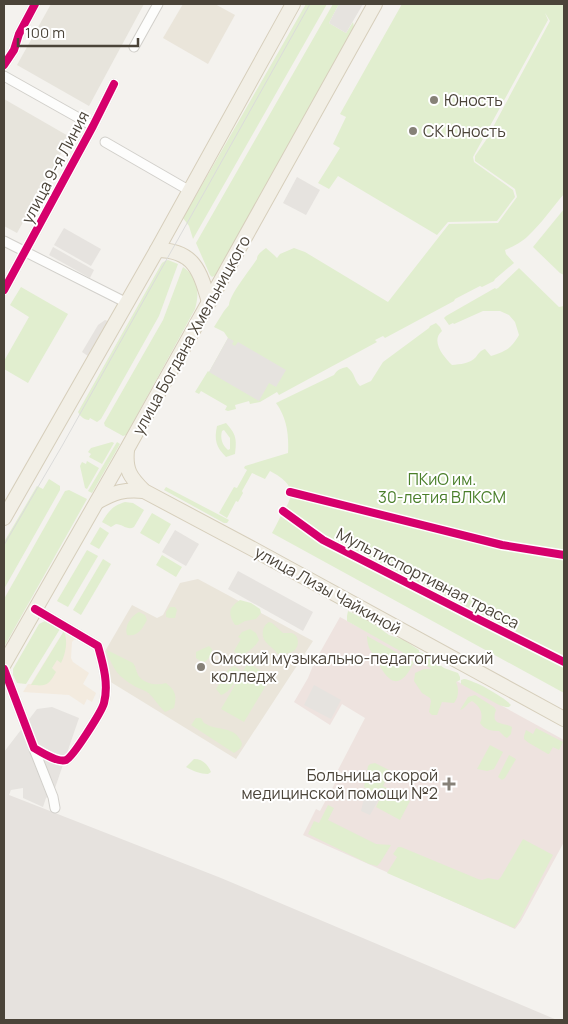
<svg xmlns="http://www.w3.org/2000/svg" width="568" height="1024" viewBox="0 0 568 1024" font-family="Manrope,sans-serif">
<style>
.residential{fill:#e7e4dc}
.commercial{fill:#f3ebdf}
.industrial{fill:#e6e2de}
.education{fill:#eae5da}
.medical{fill:#eee3df}
.green{fill:#e1eecf;fill-rule:evenodd}
.parking{fill:#e6e3df}
.lines{fill:none;stroke-linecap:round;stroke-linejoin:round}
.minor-casing{stroke:#d2d0cb;stroke-width:11}
.primary-casing{stroke:#d6cebb;stroke-width:16}
.minor{stroke:#fdfdfc;stroke-width:9}
.primary{stroke:#f2efe6;stroke-width:14}
.tram{stroke:#dbdbda;stroke-width:1}
.cycleway-casing{stroke:#fff;stroke-width:11}
.cycleway{stroke:#d6006c;stroke-width:8}
.poi-dot{fill:#868178;stroke:#fff;stroke-width:2}
.labels{text-anchor:middle;dominant-baseline:central;stroke-width:4;stroke-linejoin:round;paint-order:stroke}
.poi-label{font-size:16px;fill:#4b4439;stroke:#fff;text-anchor:start}
.street-label{font-size:16px;fill:#4b4439;stroke:#fff}
.park-label{font-size:16px;fill:#4a7f2a;stroke:#fff}
</style>
<rect width="100%" height="100%" fill="#f4f2ee"/>
<!-- residential -->
<g class="residential">
<polygon points="51,4 144,4 89,106 17,65"/>
<polygon points="4,99 70,137 17,233 4,226"/>
</g>
<!-- commercial -->
<polygon class="commercial" points="64,631 77,640 74,640 72,642 71,658 73,662 89,673 83,684 96,693 92,702 87,699 84,705 69,695 23,692 28,684 31,684"/>
<!-- industrial -->
<polygon class="industrial" points="4,793 221,878 557,1020 4,1020"/>
<!-- education -->
<g class="education">
<polygon points="183,4 215,4 235,15 208,64 163,38"/>
<polygon points="198,579 313,641 236,759 109,681 104,653 132,605 157,618 163,615 180,583"/>
</g>
<!-- medical -->
<polygon class="medical" points="340,617 564,740 564,842 521,921 515,929 303,835 316,809 320,811 341,772 338,770 365,718 342,704 330,725 294,702 308,678 314,663"/>
<!-- green -->
<g class="green">
<polygon points="306,4 327,4 193,239 189,226 183,218"/>
<polygon points="333,4 339,4 329,23 346,33 353,22 354,27 216,275 212,277 210,275 196,243"/>
<path d="M402 4H564V194C552 208 541 224 528 236 522 242 512 247 505 250L506 254 514 263 495 279 494 281 482 287 480 286 455 299 454 301 385 338 383 336 375 340 377 342 279 395 277 392 260 402 250 404 249 401 235 405 236 409 228 411 225 410 227 406 201 391 199 394 195 392 208 371 209 372 228 338 224 332 214 327 224 311 229 305C230 294 250 270 257 259 257 254 262 251 266 248L274 255 277 258 280 254 294 248 305 252 388 302 449 224 498 223 517 197 515 189 475 161V156L486 140 550 21 545 13 548 20 473 157 474 162 513 190 515 197 497 221 448 222 437 235 338 176 329 189 318 183 340 148 333 144 346 117 340 114Z"/>
<polygon points="564,209 564,275 560,273 533,247"/>
<path d="M168 260 178 264 159 316 101 419 97 422 90 418 89 420C84 420 80 416 78 412L162 263 165 261Z"/>
<path d="M183 267C198 277 200 293 195 309L126 435 123 436 105 426 104 423 163 320Z"/>
<path d="M519 268 559 307 564 306V693L272 533C276 526 279 519 283 512 285 508 288 505 289 501 296 486 281 477 270 471L265 479 252 473 242 491 243 493 238 502 236 501 227 518 219 513 234 487 237 488 247 470 244 468 245 466 288 453C289 435 287 418 276 403L334 375C337 370 341 368 347 367 356 374 353 379 360 386L371 381 383 362 429 328 430 326 436 323 440 327 442 331C430 341 444 357 452 365 460 364 470 364 476 357 479 353 480 351 485 349L491 356C506 351 511 349 519 335L515 322 509 315 500 311H483L454 324 453 323 449 325 444 318 446 316 495 288 496 289 498 288Z"/>
<polygon points="21,287 68,314 28,383 4,369 4,361 29,317 10,305"/>
<path d="M226 423C236 434 237 439 235 454L226 457C216 447 214 440 217 426ZM224 430 230 438V449L228 450C222 445 220 438 222 431Z"/>
<polygon points="112,442 114,443 102,464 89,457 91,454 88,452 91,448"/>
<polygon points="117,442 120,444 92,493 88,491"/>
<polygon points="87,461 99,468 87,489 85,488 80,466 82,462 86,464"/>
<polygon points="49,479 60,486 60,490 4,589 4,542 37,486 43,489"/>
<polygon points="166,487 229,520 227,523 224,523 164,490"/>
<polygon points="69,490 87,499 4,647 4,599 65,491"/>
<path d="M125 502 133 503 144 510 134 527C128 531 122 524 116 524L111 527 102 522C109 511 112 506 125 502Z"/>
<polygon points="152,513 171,524 159,544 140,533"/>
<polygon points="100,527 109,533 99,549 90,544"/>
<polygon points="87,550 98,556 68,607 57,601"/>
<polygon points="162,555 182,567 176,577 156,565"/>
<polygon points="103,559 111,564 81,615 73,610"/>
<path d="M240 600 251 603 260 609 261 613 256 619 245 621 238 625H235C228 614 228 608 240 600Z"/>
<polygon points="170,607 175,607 177,610 175,618 169,618 166,617 166,612"/>
<path d="M348 611 371 622 389 635 404 640 419 650V652L423 653 444 668 458 673 460 677V680L456 682C459 688 459 697 454 703L442 702 437 715H432L429 712 431 701 430 698 422 693 414 681 415 673 424 669H432L347 621V616Z"/>
<path d="M139 612 145 615 147 620C142 629 138 637 127 635 124 626 131 616 139 612Z"/>
<polygon points="45,621 49,622 60,629 26,684 17,683 13,675 13,669 39,624"/>
<path d="M269 622 272 623 283 633C284 633 291 633 292 633 299 635 300 646 294 651 290 653 282 655 278 654 274 649 269 646 265 641 261 635 262 626 269 622Z"/>
<path d="M250 629 256 633 259 640C255 647 248 653 239 656L234 651 241 639 238 637 242 632Z"/>
<path d="M64 631C68 641 66 653 61 663L57 660 52 668 56 672C48 686 47 686 31 685Z"/>
<path d="M367 636 414 662C406 679 395 692 381 668 379 665 379 660 377 657 376 656 375 656 374 655 369 650 367 643 367 636Z"/>
<path d="M209 646 212 649C212 655 208 660 203 663L196 658V652L198 651Z"/>
<path d="M107 650 133 663C136 667 136 671 138 675 144 684 156 686 166 683 176 691 177 696 174 708L165 712C159 707 153 696 147 692 144 690 140 689 136 687 118 676 115 672 107 653Z"/>
<polygon points="248,663 271,677 244,722 221,709"/>
<path d="M234 666 240 670C236 680 231 692 221 695L216 689 228 670Z"/>
<path d="M464 679C474 680 504 697 511 705L509 707H506L499 705 461 684V680Z"/>
<path d="M475 695 494 707 496 710C490 726 503 722 512 727L511 734 507 738 505 737 499 731C491 731 485 730 480 723 484 714 480 706 472 701 467 703 465 709 460 710L468 697Z"/>
<path d="M196 718H201C203 721 203 723 206 724 218 731 234 726 241 741 244 746 239 750 234 753L191 725Z"/>
<polygon points="536,728 563,742 559,750 553,747 549,754 548,754 529,743 524,739 524,736 526,730 533,734"/>
<polygon points="490,745 503,752 494,769 487,771 477,769"/>
<polygon points="509,755 516,759 505,778 502,780 498,777"/>
<path d="M194 759C203 759 208 765 211 772L208 774C200 774 193 771 186 767Z"/>
<polygon points="375,763 391,771 383,786 410,801 400,820 376,807 381,796 364,787 368,766 370,764"/>
<polygon points="328,805 334,808 328,820 376,844 391,845 380,863 377,866 369,864 308,834 314,821 319,823"/>
<polygon points="523,839 553,855 520,919 514,928 387,873 397,857 393,854 398,847 401,847 478,879 482,880 488,878 498,880 501,877"/>
</g>
<!-- parking -->
<g class="parking">
<polygon points="339,4 363,4 346,33 329,23"/>
<polygon points="297,177 320,190 306,215 283,203"/>
<polygon points="64,228 101,249 91,266 54,245"/>
<polygon points="53,247 94,270 90,278 49,255"/>
<polygon points="105,320 108,321 88,356 82,352 98,325"/>
<polygon points="228,338 234,341 232,344 235,346 238,342 286,370 276,387 269,383 259,401 209,372"/>
<polygon points="175,530 199,544 186,566 162,552"/>
<polygon points="238,571 313,612 303,631 228,589"/>
<polygon points="314,685 341,700 331,719 304,705"/>
<polygon points="52,707 79,718 54,791 46,798 43,807 23,798 23,788 11,790 6,802 4,802 4,752 37,709"/>
<polygon points="366,789 380,797 370,815 361,811"/>
</g>
<g class="lines">
<!-- minor casing -->
<g class="minor-casing">
<g id="minor">
<polyline points="134,47 158,4"/>
<polyline points="4,65 14,50 19,34 35,4"/>
<polyline points="4,76 93,126"/>
<polyline points="105,142 190,191"/>
<polyline points="4,241 127,303"/>
<polyline points="4,290 93,126 114,84"/>
<path d="M4 669 34 748C41 752 58 763 66 760 73 757 102 711 104 703 109 684 103 664 98 646L35 609"/>
<polyline points="34,749 53,797 55,808"/>
</g>
</g>
<!-- primary casing -->
<g class="primary-casing">
<g id="primary">
<path d="M157 250C194 250 200 271 209 302"/>
<path d="M127 450C125 470 130 477 144 491L253 549 564 719"/>
<path d="M97 502C115 492 124 489 144 491"/>
<polyline points="4,518 157,250 293,4"/>
<polyline points="4,664 127,449 375,4"/>
</g>
</g>
<!-- minor -->
<use href="#minor" class="minor"/>
<!-- primary -->
<use href="#primary" class="primary"/>
<!-- tram -->
<polyline class="tram" points="4,545 62,446 310,4"/>
<!-- cycleway casing -->
<g class="cycleway-casing">
<g id="cycleway">
<polyline points="4,65 14,50 19,34 35,4"/>
<polyline points="4,290 93,126 114,84"/>
<polyline points="290,492 502,545 564,555"/>
<polyline points="283,511 323,540 480,620 564,662"/>
<path d="M4 669 34 748C41 752 58 763 66 760 73 757 102 711 104 703 109 684 103 664 98 646L35 609"/>
</g>
</g>
<!-- cycleway -->
<use href="#cycleway" class="cycleway"/>
</g>
<!-- markers -->
<g class="poi-dot">
<circle cx="434" cy="100" r="5"/>
<circle cx="413" cy="131" r="5"/>
<circle cx="201" cy="667" r="5"/>
<path d="M446.5 776.5h5v5h5v5h-5v5h-5v-5h-5v-5h5z"/>
</g>
<g class="labels">
<!-- poi labels -->
<g class="poi-label">
<text x="444" y="100">Юность</text>
<text x="423" y="131">СК Юность</text>
<text x="211" y="658">Омский музыкально-педагогический<tspan x="211" dy="18">колледж</tspan></text>
<text x="438" y="775" text-anchor="end">Больница скорой<tspan x="438" dy="18">медицинской помощи №2</tspan></text>
</g>
<!-- street labels -->
<g class="street-label">
<text transform="translate(55 167) rotate(-62)">улица 9-я Линия</text>
<text transform="translate(191 335) rotate(-61)">улица Богдана Хмельницкого</text>
<text transform="translate(428 578) rotate(27)">Мультиспортивная трасса</text>
<text transform="translate(328 590) rotate(29)">улица Лизы Чайкиной</text>
</g>
<!-- park labels -->
<g class="park-label">
<text x="442" y="479">ПКиО им.<tspan x="442" dy="18">30-летия ВЛКСМ</tspan></text>
</g>
</g>
<!-- border -->
<rect width="568" height="1024" fill="none" stroke="#4b4439" stroke-width="10"/>
<!-- scale -->
<path d="M18 38v8h120v-8" fill="none" stroke="#4b4439" stroke-width="2.5"/>
<text x="25" y="38" font-size="15" fill="#4b4439" stroke="#ffffff" stroke-width="4" paint-order="stroke">100 m</text>
</svg>
